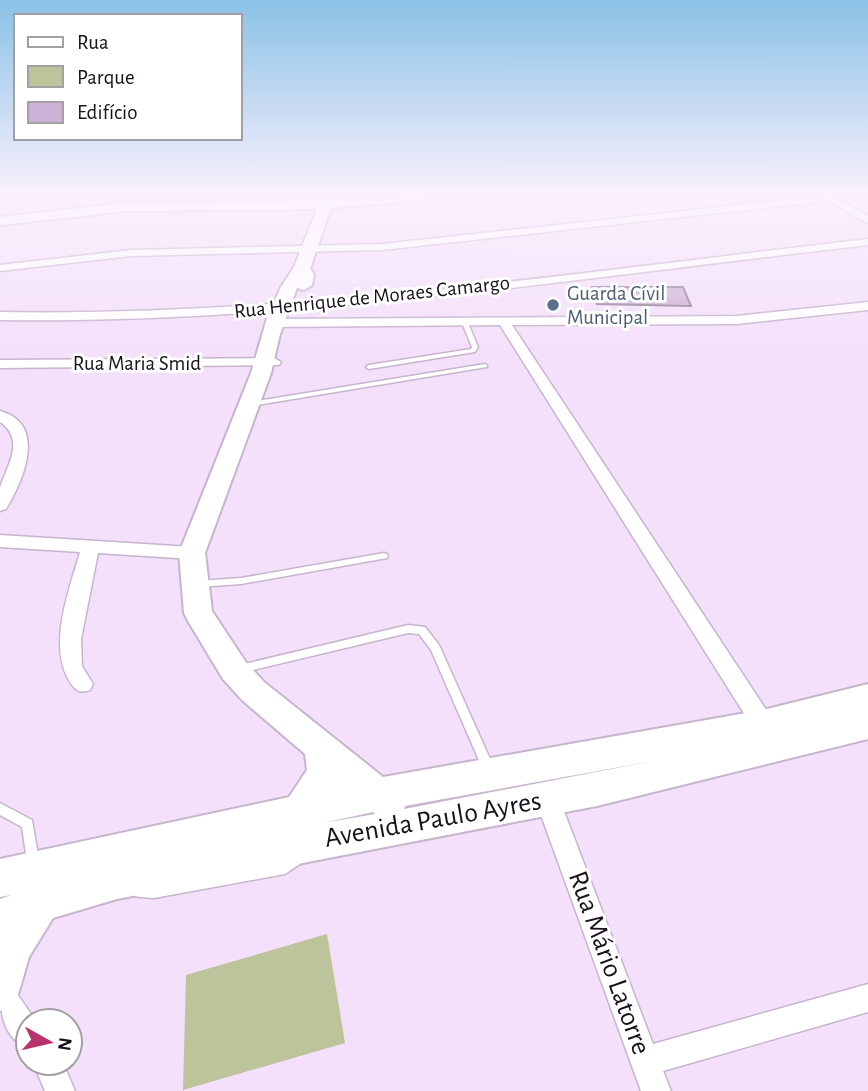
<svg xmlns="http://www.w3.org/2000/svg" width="868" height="1091" viewBox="0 0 868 1091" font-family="'Alegreya Sans',sans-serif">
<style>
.green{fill:#bdc39b}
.building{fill:#ceb1d6;stroke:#928097;stroke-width:2}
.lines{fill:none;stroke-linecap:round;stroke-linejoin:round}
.lane-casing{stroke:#c7b4cd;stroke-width:3}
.street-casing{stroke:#c7b4cd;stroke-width:3}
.secondary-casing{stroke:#c7b4cd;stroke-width:4}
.lane{fill:#fff;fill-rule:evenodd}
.street{fill:#fff;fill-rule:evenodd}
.secondary{fill:#fff;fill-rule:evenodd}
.service-dot{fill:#5c6f8a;stroke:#fff;stroke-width:2.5}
.labels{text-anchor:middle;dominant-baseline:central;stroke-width:6;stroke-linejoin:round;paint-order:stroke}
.far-service-label{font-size:21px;fill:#4e5e75;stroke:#fff;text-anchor:start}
.far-street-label{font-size:21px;fill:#18111a;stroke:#fff}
.near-street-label{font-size:28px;fill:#18111a;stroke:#fff}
</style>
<rect width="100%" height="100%" fill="#f4e0fa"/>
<!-- green -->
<polygon class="green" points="327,934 345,1043 183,1090 186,975"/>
<!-- building -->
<polygon class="building" points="592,287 683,287 691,306 597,304"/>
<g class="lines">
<!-- lane casing -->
<g class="lane-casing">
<g id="lane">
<polygon points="465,321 468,323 478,347 475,352 369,369 366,367 369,365 471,349 472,347 462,323"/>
<polygon points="485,364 487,365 487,367 251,406 247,404 251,402"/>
<polygon points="384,553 387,554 388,556 387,558 241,584 199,587 196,586 194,584 196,582 199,581 241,578"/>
<polygon points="408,625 425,627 439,645 495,770 493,774 489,775 485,774 431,650 419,634 408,633 240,673 236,672 235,669 236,666 240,665"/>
<polygon points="0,803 32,820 39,861 37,865 33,867 29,865 27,861 22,827 0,815"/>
<polygon points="296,854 300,856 302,860 300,864 285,874 154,898 140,897 135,896 134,891 135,886 140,885 154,886 282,862"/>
</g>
</g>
<!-- street casing -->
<g class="street-casing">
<g id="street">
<polygon points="347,192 360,192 380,201 372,203"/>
<polygon points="815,192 827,192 868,216 868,223 828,201 382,250 131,256 0,271 0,265 131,250 382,244 821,196"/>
<path d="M868 239V245C580 278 291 324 0 320V312C291 317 580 272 868 239Z"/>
<polygon points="868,302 868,310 737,324 512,325 771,717 774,724 771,731 763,734 755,731 500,325 276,327 270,323 276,319 737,316"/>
<polygon points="274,358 281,362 279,365 0,368 0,360"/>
<path d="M0 411C48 424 23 481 6 509L0 511C0 504 0 495 0 488 7 465 26 440 0 422Z"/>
<path d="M0 535 192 547 201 553 192 559 98 553 81 639 82 666 93 684 90 690C82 693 77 692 72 685 46 648 69 591 80 552L0 547Z"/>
<polygon points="545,782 553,785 557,793 653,1044 868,984 868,1012 663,1071 671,1091 641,1091 533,793 537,785"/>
<path d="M0 980 10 984 36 1021H28V1049C0 1036 0 1007 0 980Z"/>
<polygon points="33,1063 63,1063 75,1091 45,1091"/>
</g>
</g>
<!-- secondary casing -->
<g class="secondary-casing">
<path id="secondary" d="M424 192H475L468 196 331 208 310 269 314 274 312 285 304 290 297 288 280 334 271 373 205 553 212 611 245 661 264 682 383 777 763 710 868 684V739L597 806 117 899 53 918 29 957 15 1005 0 1011V899L11 895 0 897V859L289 797 307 770 305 754 242 700 223 679 188 621 184 613 179 553 251 373 267 318 281 287 294 267 317 209 127 211 0 225V217L127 203 342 200ZM653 761 404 809 405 806ZM373 812 375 814 323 823Z"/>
</g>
<!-- lane -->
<use href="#lane" class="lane"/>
<!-- street -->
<use href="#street" class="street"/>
<!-- secondary -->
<use href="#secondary" class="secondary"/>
</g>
<!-- sky -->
<linearGradient id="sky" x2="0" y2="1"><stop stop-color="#8ac1e6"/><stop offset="0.56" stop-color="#faf1fd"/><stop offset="1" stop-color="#faf1fd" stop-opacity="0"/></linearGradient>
<rect width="868" height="345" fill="url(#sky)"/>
<!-- markers -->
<circle class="service-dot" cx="553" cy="305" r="7"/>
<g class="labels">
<!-- far-service labels -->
<g class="far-service-label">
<text x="567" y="293">Guarda Cívil<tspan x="567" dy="24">Municipal</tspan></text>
</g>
<!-- far-street labels -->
<g class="far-street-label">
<text transform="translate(372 297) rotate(-6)">Rua Henrique de Moraes Camargo</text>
<text x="137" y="363">Rua Maria Smid</text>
</g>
<!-- near-street labels -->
<g class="near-street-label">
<text transform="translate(433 820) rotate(-10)">Avenida Paulo Ayres</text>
<text transform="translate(609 963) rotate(70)">Rua Mário Latorre</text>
</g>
</g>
<!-- legend -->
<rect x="14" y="14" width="228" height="126" fill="#ffffff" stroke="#a3a0a3" stroke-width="2"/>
<rect x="28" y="37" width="35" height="10" fill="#ffffff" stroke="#a3a0a3" stroke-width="2"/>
<text x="77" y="49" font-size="21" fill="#18111a">Rua</text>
<rect x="28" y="66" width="35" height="21" fill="#bdc39b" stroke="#a3a0a3" stroke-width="2"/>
<text x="77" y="84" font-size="21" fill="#18111a">Parque</text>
<rect x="28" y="102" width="35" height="21" fill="#ceb1d6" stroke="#a3a0a3" stroke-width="2"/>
<text x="77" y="119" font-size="21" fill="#18111a">Edifício</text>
<!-- north arrow -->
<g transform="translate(49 1042) rotate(98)"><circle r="33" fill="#ffffff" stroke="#a3a0a3" stroke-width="2"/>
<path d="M0-5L12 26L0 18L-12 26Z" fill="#ba316f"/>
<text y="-10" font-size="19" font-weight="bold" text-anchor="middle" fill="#18111a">N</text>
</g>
</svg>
